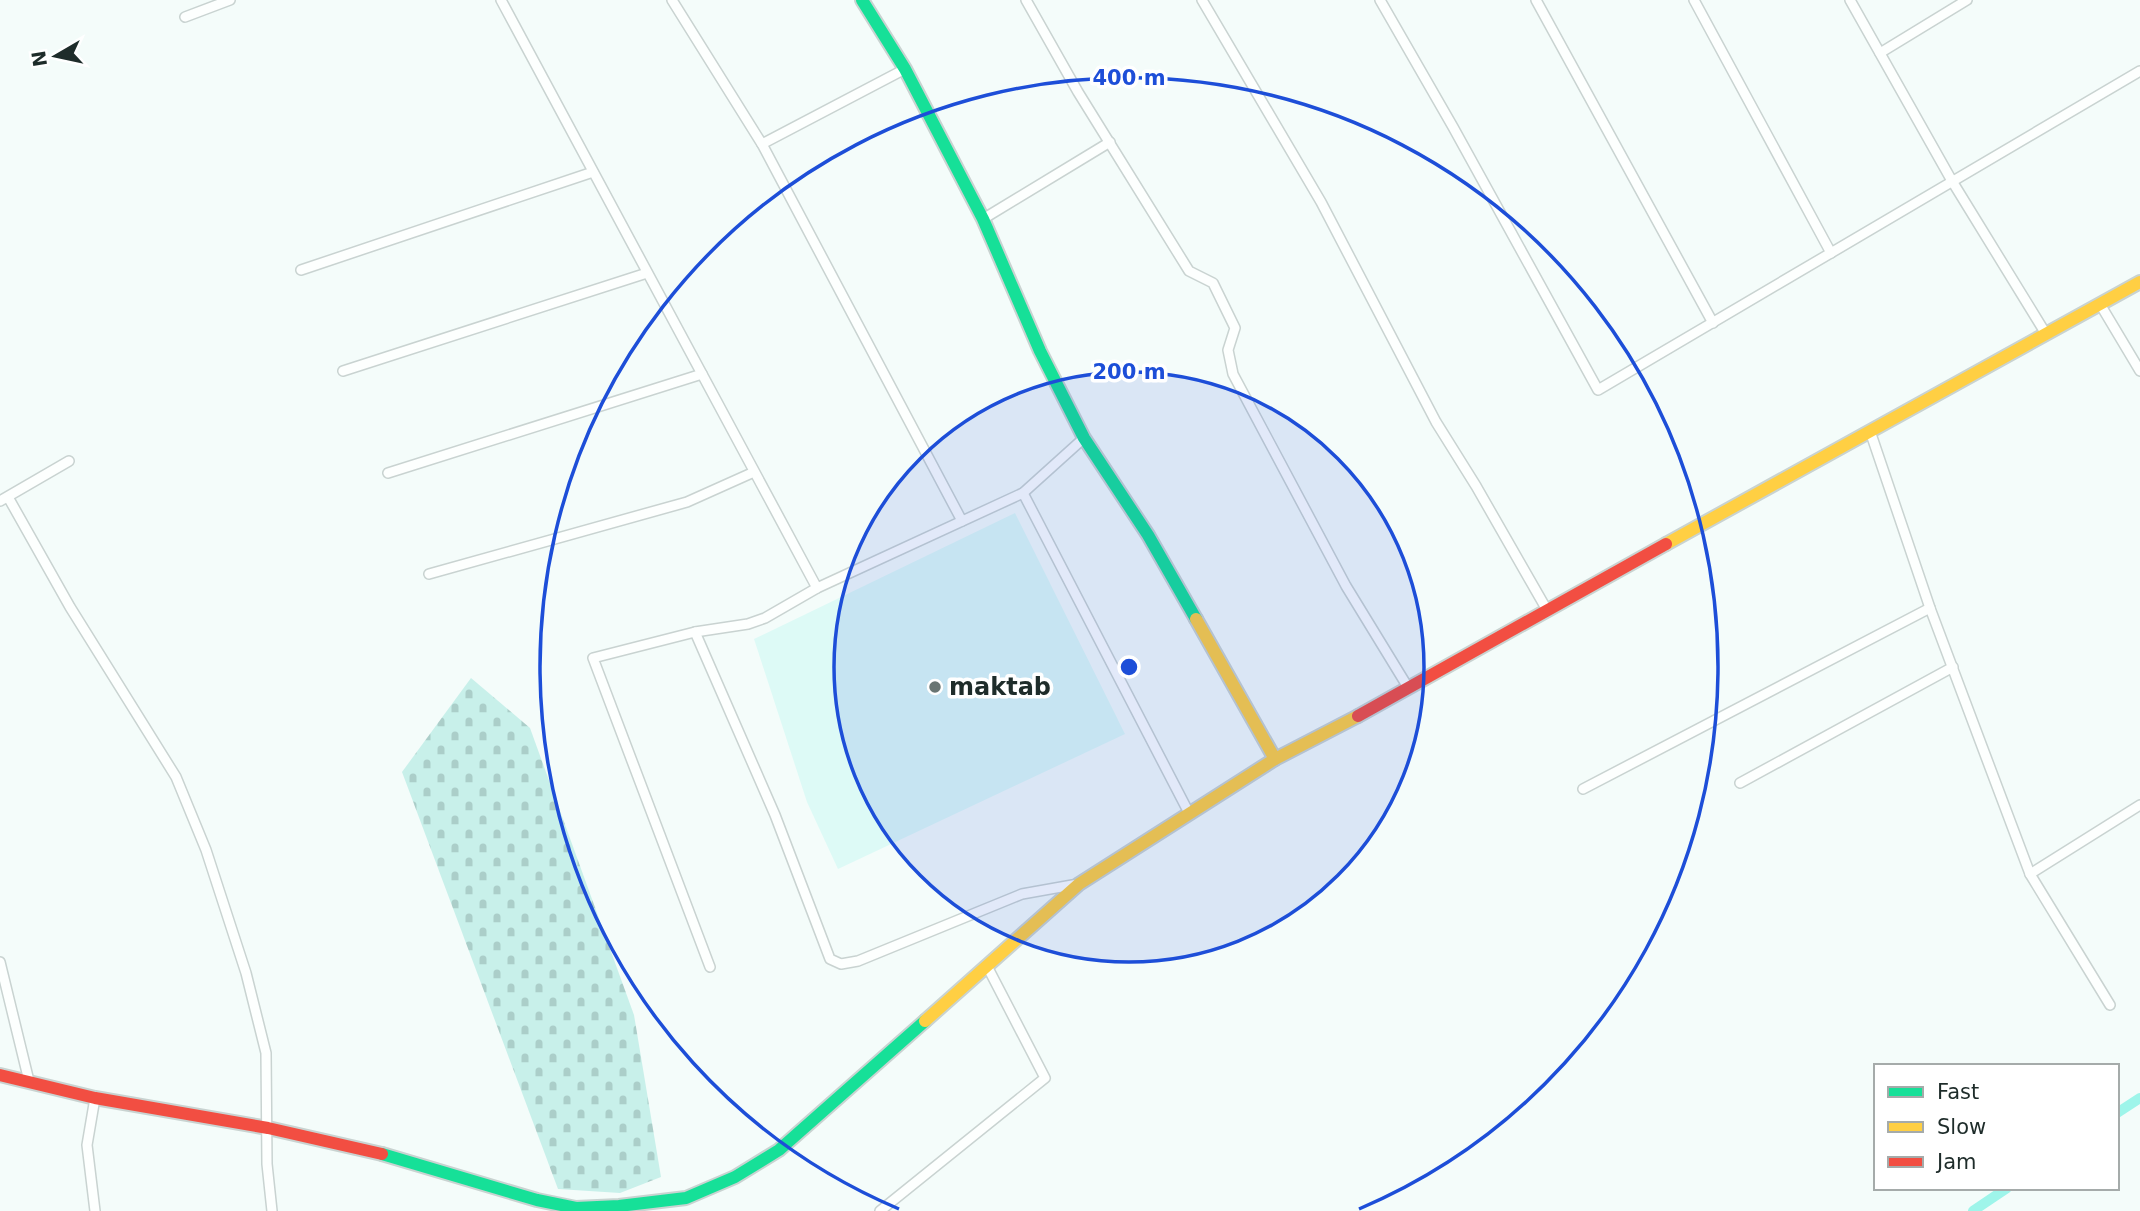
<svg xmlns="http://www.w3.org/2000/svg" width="2140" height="1211" viewBox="0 0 2140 1211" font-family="'DejaVu Sans',sans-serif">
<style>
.built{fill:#ddfaf6}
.cemetery{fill:url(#cemetery-stones)}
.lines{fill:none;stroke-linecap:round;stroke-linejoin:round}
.canal{stroke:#9ef5ea;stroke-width:10}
.street-casing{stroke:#c9d3d1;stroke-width:12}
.fast-casing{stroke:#c9d3d1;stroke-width:16}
.slow-casing{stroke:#c9d3d1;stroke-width:16}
.jam-casing{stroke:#c9d3d1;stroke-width:16}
.street{stroke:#fdfffe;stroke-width:9}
.fast{stroke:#16e098;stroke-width:12}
.slow{stroke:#ffcf43;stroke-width:12}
.jam{stroke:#f24e42;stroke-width:12}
.ring{fill:none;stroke:#1d4ed8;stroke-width:3.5}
.poi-dot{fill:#697573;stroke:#fff;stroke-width:2.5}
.labels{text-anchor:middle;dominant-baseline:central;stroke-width:7;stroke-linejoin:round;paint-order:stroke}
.poi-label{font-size:24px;font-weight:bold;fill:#1e2c2a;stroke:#fff;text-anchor:start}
.centre{fill:#1d4ed8;stroke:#fff;stroke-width:3.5}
.ring-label{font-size:21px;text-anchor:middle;font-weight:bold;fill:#1d4ed8;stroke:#fff;stroke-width:7;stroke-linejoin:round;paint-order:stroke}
</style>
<defs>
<pattern id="cemetery-stones" width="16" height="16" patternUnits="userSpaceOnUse" patternTransform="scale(1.75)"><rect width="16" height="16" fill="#c8f0ea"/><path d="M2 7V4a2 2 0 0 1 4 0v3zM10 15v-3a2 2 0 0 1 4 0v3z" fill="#abcec9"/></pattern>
</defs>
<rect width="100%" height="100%" fill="#f4fcfa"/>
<!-- built -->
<polygon class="built" points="1015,513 1125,734 838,869 807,802 754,639"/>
<!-- cemetery -->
<polygon class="cemetery" points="471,678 530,728 634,1015 661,1177 620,1193 558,1189 402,772"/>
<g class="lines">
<!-- canal -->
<g class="canal">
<polyline points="2117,1113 2140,1098"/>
<polyline points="1973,1211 2007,1188"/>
</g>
<!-- street casing -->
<g class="street-casing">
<g id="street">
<polyline points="501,0 817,588"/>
<polyline points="672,0 762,144 962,521"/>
<polyline points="1026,0 1078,92 1189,271 1213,283 1235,328 1228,350 1233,374 1346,586 1409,689"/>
<polyline points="1202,0 1321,202 1436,422 1476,486 1547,610"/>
<polyline points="1380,0 1453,127 1598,390 2140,71"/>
<polyline points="1536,0 1713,323"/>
<polyline points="1694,0 1831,253"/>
<polyline points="1850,0 1952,181 2046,334"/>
<polyline points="185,17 230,0"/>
<polyline points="1880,53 1967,0"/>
<polyline points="762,144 905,69"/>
<polyline points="983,219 1110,142"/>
<polyline points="301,270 593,172"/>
<polyline points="2100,304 2140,371"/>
<polyline points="343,371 647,273"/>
<polyline points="1870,431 1930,608 2030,874 2110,1005"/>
<polyline points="388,473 702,374"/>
<polyline points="1023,493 1189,813"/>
<polyline points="8,497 70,607 176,777 206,850 246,973 266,1053 267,1164 272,1211"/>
<polyline points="0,501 69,461"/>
<polyline points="429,574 687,502 754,472"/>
<polyline points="695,632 775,815 830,959 841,964 858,961 1022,894 1078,884"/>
<polyline points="1740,783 1953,667"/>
<polyline points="1583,789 1930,608"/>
<polyline points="2030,874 2140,805"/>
<polyline points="0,962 29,1081"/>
<polyline points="710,967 593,658 695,632 748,624 765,618 817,588 1023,493 1084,438"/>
<polyline points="95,1211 87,1145 95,1098"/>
<polyline points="880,1211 1045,1078 987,966"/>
</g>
</g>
<!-- fast casing -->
<g class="fast-casing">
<g id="fast">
<polyline points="862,0 905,69 983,219 1040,351 1084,438 1148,535 1196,619"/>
<polyline points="382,1154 537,1200 576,1208 619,1206 686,1198 735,1177 779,1150 925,1021"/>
</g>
</g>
<!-- slow casing -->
<g class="slow-casing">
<g id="slow">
<polyline points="1666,544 2140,282"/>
<polyline points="1196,619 1275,759"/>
<polyline points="925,1021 1079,884 1275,759 1358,716"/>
</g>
</g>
<!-- jam casing -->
<g class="jam-casing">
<g id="jam">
<polyline points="1358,716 1666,544"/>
<polyline points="0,1075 95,1098 268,1128 382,1154"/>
</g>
</g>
<!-- street -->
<use href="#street" class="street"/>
<!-- fast -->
<use href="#fast" class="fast"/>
<!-- slow -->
<use href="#slow" class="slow"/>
<!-- jam -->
<use href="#jam" class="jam"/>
</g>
<!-- distance rings -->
<circle cx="1129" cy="667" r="295" fill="#1d4ed8" fill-opacity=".12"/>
<g class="ring">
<circle cx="1129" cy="667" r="295"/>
<path d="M899 1209A589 589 0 1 1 1359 1209"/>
</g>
<!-- markers -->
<circle class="poi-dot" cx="935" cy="687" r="7"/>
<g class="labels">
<!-- poi labels -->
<g class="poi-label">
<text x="949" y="687">maktab</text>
</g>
</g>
<circle cx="1129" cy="667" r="10" class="centre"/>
<g class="ring-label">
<text x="1129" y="85">400 m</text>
<text x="1129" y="379">200 m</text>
</g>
<!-- legend -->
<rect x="1874" y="1064" width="245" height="126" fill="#ffffff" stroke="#a5abaa" stroke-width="2"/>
<rect x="1888" y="1087" width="35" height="10" fill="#16e098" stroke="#a5abaa" stroke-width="2"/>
<text x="1937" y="1099" font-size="21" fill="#1e2c2a">Fast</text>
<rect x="1888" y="1122" width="35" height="10" fill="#ffcf43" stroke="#a5abaa" stroke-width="2"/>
<text x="1937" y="1134" font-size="21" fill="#1e2c2a">Slow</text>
<rect x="1888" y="1157" width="35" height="10" fill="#f24e42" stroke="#a5abaa" stroke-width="2"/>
<text x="1937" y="1169" font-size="21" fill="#1e2c2a">Jam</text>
<!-- north arrow -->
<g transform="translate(56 56) rotate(261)" stroke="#ffffff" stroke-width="5" paint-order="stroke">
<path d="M0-5L12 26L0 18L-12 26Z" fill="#1e2c2a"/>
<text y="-10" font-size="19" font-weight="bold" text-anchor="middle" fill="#1e2c2a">N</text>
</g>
</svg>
